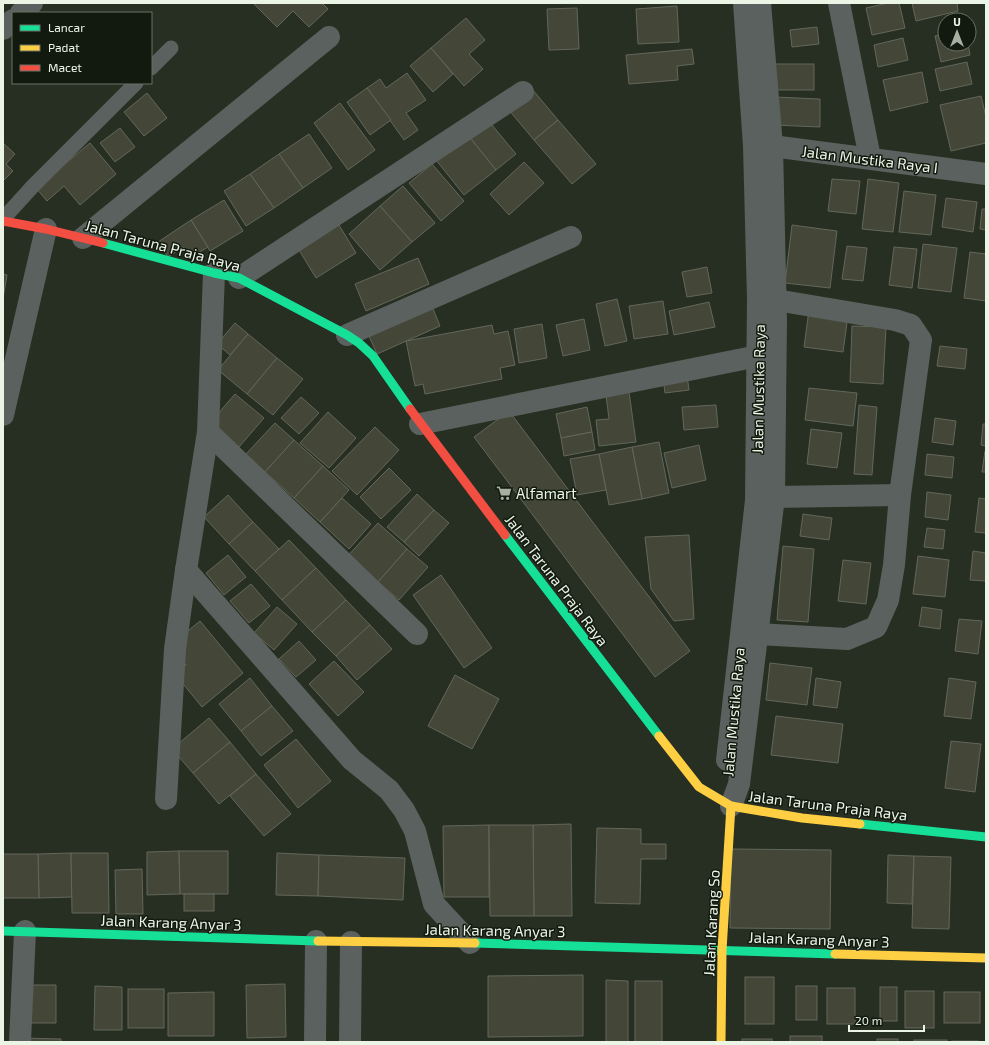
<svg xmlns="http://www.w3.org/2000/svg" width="989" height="1045" viewBox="0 0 989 1045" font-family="'Exo 2',sans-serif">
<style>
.building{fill:#444738;stroke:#63675b}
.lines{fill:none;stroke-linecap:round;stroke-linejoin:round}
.lane{stroke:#5b615e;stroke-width:15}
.street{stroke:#5b615e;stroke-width:22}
.fast{stroke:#16e098;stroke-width:9}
.slow{stroke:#ffcf43;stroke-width:9}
.jam{stroke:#f24e42;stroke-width:9}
.labels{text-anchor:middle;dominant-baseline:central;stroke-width:3;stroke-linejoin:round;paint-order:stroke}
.street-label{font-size:15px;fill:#eaf5e6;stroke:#121a0f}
.poi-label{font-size:15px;fill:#eaf5e6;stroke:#121a0f;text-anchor:start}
</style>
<rect width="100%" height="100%" fill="#262f22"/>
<!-- building -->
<g class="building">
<polygon points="253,3 322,3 328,9 309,27 293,11 277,27"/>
<polygon points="888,3 899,3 905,28 872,35 866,8"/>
<polygon points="912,3 957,3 958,11 916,21"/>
<polygon points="677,6 679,42 638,44 636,9"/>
<polygon points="577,8 579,49 549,50 547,9"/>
<polygon points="466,18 485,40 469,54 483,69 464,86 431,48"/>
<polygon points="817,27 819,44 792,47 790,30"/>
<polygon points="945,34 945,44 968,44 970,55 941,62 935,36"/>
<polygon points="903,38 908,60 878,67 874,45"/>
<polygon points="431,48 453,74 433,92 410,66"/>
<polygon points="692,49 694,64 677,66 678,80 629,84 626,55"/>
<polygon points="967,62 972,84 940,91 935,69"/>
<rect x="772" y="64" width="42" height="26"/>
<polygon points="922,72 928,102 890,111 883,80"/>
<polygon points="407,73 426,100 406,113 418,130 404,140 367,88 380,79 386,88"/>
<polygon points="367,88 391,120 370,135 347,102"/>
<polygon points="532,89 558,120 534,140 508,109"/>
<polygon points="147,93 167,118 144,136 124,112"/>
<polygon points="981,96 986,117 986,143 951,151 940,105"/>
<polygon points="775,97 820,99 820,127 774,125"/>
<polygon points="340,103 375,150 348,170 314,123"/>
<polygon points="487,119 516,154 496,170 468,135"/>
<polygon points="558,120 596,164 572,184 534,140"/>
<polygon points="120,128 135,147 115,162 100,143"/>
<polygon points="309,134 332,168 303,188 279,154"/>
<polygon points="468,135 496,170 464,195 436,160"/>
<polygon points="3,143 15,154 6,164 13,171 3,181"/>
<polygon points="90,143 116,174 80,205 64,186 47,201 36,188"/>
<polygon points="279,154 303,188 274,208 250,174"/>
<polygon points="524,162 544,183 509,215 490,194"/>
<polygon points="432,164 464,201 441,221 409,183"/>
<polygon points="250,174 274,208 246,226 224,191"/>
<polygon points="832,179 860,181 856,214 828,211"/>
<polygon points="868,179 899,183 893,232 862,229"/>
<polygon points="403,186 435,223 412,242 380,206"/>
<polygon points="904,191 936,195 931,235 899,232"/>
<polygon points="946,198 977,202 973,232 942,227"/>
<polygon points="224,200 243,231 210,251 191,220"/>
<polygon points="380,206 412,242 380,270 349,234"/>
<polygon points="982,209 986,209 986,230 980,229"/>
<polygon points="191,220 208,247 190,258 183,247 168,257 158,242"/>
<polygon points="339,225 356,253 316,278 299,250"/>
<polygon points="792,225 837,231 830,288 785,283"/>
<polygon points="923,244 957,248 951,292 918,288"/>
<polygon points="847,246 867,248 863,281 842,279"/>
<polygon points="894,247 917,249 912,288 889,285"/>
<polygon points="970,252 986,254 986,301 964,298"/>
<polygon points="418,258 429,284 366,311 355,284"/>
<polygon points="707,267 712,293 687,297 682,272"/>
<polygon points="3,274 7,275 3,298"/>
<polygon points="429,299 440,326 377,354 365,327"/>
<polygon points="617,299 627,341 605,346 596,304"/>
<polygon points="663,301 668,334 634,339 629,306"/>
<polygon points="709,302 715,327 674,335 669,311"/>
<polygon points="809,310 848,315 843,352 804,347"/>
<polygon points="584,319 590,350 563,356 556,325"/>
<polygon points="235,323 248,334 230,355 217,344"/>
<polygon points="542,324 547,358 519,363 514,329"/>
<polygon points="492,325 494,334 508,331 515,365 500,368 502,379 425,394 423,384 415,386 406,341"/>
<polygon points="852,326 886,327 883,384 850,382"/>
<polygon points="248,334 277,358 247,394 218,370"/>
<polygon points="940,346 967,349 965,369 937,366"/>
<polygon points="277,358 303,379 273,415 247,394"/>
<polygon points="687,375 689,390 665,393 663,378"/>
<polygon points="809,388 857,393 853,426 805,420"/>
<polygon points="629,392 636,442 599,446 596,420 609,419 606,395"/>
<polygon points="235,394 264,418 239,447 210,423"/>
<polygon points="301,397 319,413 299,434 281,418"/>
<polygon points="716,405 718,427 684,430 682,407"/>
<polygon points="859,405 877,407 872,475 854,474"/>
<polygon points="587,407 592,432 561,438 556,414"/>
<polygon points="509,411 690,651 655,677 474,437"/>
<polygon points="328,412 356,438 329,468 300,443"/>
<polygon points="935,418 956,421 953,445 932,442"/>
<polygon points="275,423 294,440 265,472 246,454"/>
<polygon points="983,424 986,424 986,446 981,445"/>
<polygon points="375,427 399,450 357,495 332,471"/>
<polygon points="811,429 842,433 837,468 807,464"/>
<polygon points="592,432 595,450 564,456 561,438"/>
<polygon points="294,440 323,466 294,498 265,472"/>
<polygon points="659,442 669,493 642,499 632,447"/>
<polygon points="699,445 706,480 672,488 664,453"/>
<polygon points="632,447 642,499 609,505 599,454"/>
<polygon points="985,451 986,451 986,472 982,472"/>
<polygon points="599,454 606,490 577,495 570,459"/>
<polygon points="927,454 954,457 952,478 925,475"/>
<polygon points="323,466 349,490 320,522 294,498"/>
<polygon points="389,468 411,490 381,519 360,497"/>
<polygon points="927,492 951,495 948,520 925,517"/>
<polygon points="417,494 434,510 404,542 387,527"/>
<polygon points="228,495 253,522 229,544 204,517"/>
<polygon points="342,498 371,524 349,549 320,522"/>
<polygon points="979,498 986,499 986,533 975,532"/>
<polygon points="434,510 449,523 419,556 404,542"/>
<polygon points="803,514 832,518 829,540 800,536"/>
<polygon points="253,522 279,549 255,571 229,544"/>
<polygon points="378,523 407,549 378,582 344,560"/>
<polygon points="927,528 945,530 943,549 924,547"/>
<polygon points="689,535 694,619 674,621 651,589 645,537"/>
<polygon points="289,540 316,568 282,600 255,571"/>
<polygon points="783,546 814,549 808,622 777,620"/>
<polygon points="407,549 428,567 399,600 378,582"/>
<polygon points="973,551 986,553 986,581 970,580"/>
<polygon points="228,555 246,577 224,595 206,573"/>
<polygon points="918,556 949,560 945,597 913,594"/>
<polygon points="843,560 871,563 866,604 838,601"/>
<polygon points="316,568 346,600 312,632 282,600"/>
<polygon points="441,575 492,648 464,668 413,595"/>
<polygon points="251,584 270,606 249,623 230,601"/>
<polygon points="346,600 370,625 336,656 312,632"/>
<polygon points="277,607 297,624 274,650 254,633"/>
<polygon points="922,607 942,610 940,629 919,626"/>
<polygon points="959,619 982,621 978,654 955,651"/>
<polygon points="200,621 243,673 202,707 175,674 186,665 178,655 186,648 178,639"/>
<polygon points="370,625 392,649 357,680 336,656"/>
<polygon points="299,641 316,660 296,677 279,659"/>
<polygon points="334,661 364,692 338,716 309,684"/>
<polygon points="770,663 812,668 807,705 766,700"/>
<polygon points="455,675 499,699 472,749 428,726"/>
<polygon points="250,678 272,706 241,731 219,704"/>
<polygon points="816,678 841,682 837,708 813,705"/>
<polygon points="949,678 976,682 971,719 944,716"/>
<polygon points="272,706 293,731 261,756 241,731"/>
<polygon points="776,716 843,724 838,763 771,755"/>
<polygon points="209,718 230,742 193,773 172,749"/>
<polygon points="296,739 331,781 298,808 264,765"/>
<polygon points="951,741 981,744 975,792 945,788"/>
<polygon points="230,742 256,774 219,804 193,773"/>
<polygon points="256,774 291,814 264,836 230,796"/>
<polygon points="571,824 572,916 534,916 533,825"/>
<polygon points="489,825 489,897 444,897 443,826"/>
<polygon points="489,825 533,825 534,916 490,916"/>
<polygon points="597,828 641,829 641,844 666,844 666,859 641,859 640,904 595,903"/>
<polygon points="731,849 831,850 830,929 730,928"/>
<polygon points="179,851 180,894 147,895 147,852"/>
<polygon points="179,851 228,851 228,894 180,894"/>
<polygon points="71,853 72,897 39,898 38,854"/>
<polygon points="71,853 108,853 109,913 72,913"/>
<polygon points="277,853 319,855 318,896 276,895"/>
<polygon points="3,854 38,854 39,898 3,898"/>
<polygon points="319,855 405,858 403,900 318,896"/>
<polygon points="888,855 914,856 912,904 887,903"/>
<polygon points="914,856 951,857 949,929 912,928"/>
<polygon points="142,869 143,914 116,914 115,870"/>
<rect x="184" y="894" width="30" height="17"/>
<polygon points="583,975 583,1036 488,1037 488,976"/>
<rect x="745" y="977" width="29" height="47"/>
<polygon points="606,980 628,981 628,1042 606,1042"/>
<rect x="635" y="981" width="27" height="61"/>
<polygon points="285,984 286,1037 247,1038 246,985"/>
<polygon points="28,985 56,985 56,1023 27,1023"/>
<polygon points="95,986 122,987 122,1030 94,1030"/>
<rect x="796" y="986" width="21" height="34"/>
<rect x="880" y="987" width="17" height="34"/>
<rect x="827" y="988" width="28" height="36"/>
<rect x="128" y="989" width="36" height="39"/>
<rect x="905" y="991" width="29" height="37"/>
<polygon points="214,992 214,1036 168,1036 168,993"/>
<rect x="944" y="992" width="36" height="31"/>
<rect x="790" y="1036" width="32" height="6"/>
<polygon points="23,1038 61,1039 61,1042 23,1042"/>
<rect x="742" y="1039" width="30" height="3"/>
<rect x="877" y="1039" width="21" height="3"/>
<rect x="914" y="1040" width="33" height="2"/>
<rect x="952" y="1041" width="26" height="1"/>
</g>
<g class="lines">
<!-- lane -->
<g class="lane">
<polyline points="151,68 171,48"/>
<polyline points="3,219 33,186 136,83"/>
</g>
<!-- street -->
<g class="street">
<polyline points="839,3 870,158"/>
<polyline points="21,13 32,3"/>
<polyline points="3,29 13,20"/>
<polyline points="758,146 772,146 986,174"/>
<polyline points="83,238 329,37"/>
<polyline points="239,278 523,92"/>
<polyline points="347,335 571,237"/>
<polyline points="3,415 46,229"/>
<polyline points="420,424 758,356 772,358"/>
<polyline points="208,432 417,634"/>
<polyline points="774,497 900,495"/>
<polyline points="186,570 352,760 389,790 404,810 415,831 434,904 470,943"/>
<polyline points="757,634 847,639 876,627 888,600 894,565 900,495 921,340 911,325 895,320 776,300 761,299"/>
<polyline points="727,760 756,500 758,299 754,146 744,3"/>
<polyline points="166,799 175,649 186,570 208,432 214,273"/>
<polyline points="731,806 739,784 774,497 776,320 772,146 760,3"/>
<polyline points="20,1042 25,931"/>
<polyline points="315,1042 316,941"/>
<polyline points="350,1042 351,942"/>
</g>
<!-- fast -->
<g class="fast">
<polyline points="103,243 214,273 239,278 347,335 359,343 373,356 410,409"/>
<polyline points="505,535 659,736"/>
<polyline points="860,824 986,837"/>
<polyline points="3,931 318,941"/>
<polyline points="475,943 835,954"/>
</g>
<!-- slow -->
<g class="slow">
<polyline points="659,736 699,787 731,806 802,818 860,824"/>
<polyline points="318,941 475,943"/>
<polyline points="835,954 986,958"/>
<polyline points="721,1042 722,950 731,806"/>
</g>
<!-- jam -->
<g class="jam">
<polyline points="3,221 46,229 103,243"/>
<polyline points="410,409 505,535"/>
</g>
</g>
<!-- icons -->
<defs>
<g id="supermarket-bare" transform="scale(1.2)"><path d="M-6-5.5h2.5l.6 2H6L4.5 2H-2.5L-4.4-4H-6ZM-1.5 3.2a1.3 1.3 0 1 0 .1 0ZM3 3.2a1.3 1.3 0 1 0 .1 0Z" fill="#a5b0a1" stroke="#121a0f" stroke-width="2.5" paint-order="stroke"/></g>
</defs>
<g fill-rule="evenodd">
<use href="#supermarket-bare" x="504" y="493"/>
</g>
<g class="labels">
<!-- street labels -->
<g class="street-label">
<text transform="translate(870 159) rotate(7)">Jalan Mustika Raya I</text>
<text transform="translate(163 245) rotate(15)">Jalan Taruna Praja Raya</text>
<text transform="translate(758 389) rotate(-89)">Jalan Mustika Raya</text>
<text transform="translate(557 580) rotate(53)">Jalan Taruna Praja Raya</text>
<text transform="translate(733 712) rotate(-85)">Jalan Mustika Raya</text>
<text transform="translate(828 805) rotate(7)">Jalan Taruna Praja Raya</text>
<text transform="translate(171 922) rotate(2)">Jalan Karang Anyar 3</text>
<text transform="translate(711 923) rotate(-87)">Jalan Karang So</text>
<text transform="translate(495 930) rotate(1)">Jalan Karang Anyar 3</text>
<text transform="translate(819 939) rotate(2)">Jalan Karang Anyar 3</text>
</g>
<!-- poi labels -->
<g class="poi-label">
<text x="516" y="493">Alfamart</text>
</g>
</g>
<!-- border -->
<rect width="989" height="1045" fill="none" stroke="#eaf5e6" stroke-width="8"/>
<!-- legend -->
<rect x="12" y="12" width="140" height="72" fill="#121a0f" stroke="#687265"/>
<rect x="20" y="25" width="20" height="6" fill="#16e098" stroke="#687265"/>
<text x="48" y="32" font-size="12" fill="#eaf5e6">Lancar</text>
<rect x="20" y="45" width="20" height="6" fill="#ffcf43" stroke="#687265"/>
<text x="48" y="52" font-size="12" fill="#eaf5e6">Padat</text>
<rect x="20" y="65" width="20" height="6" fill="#f24e42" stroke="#687265"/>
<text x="48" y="72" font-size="12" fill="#eaf5e6">Macet</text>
<!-- north arrow -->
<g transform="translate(957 32)"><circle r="19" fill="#121a0f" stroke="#687265"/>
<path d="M0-3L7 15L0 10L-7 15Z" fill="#a5b0a1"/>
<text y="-6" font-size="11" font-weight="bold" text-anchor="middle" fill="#eaf5e6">U</text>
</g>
<!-- scale -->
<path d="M849 1025v6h75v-6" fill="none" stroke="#eaf5e6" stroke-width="2"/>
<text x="855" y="1025" font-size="12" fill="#eaf5e6" stroke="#121a0f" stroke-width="3" paint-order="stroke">20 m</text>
</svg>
